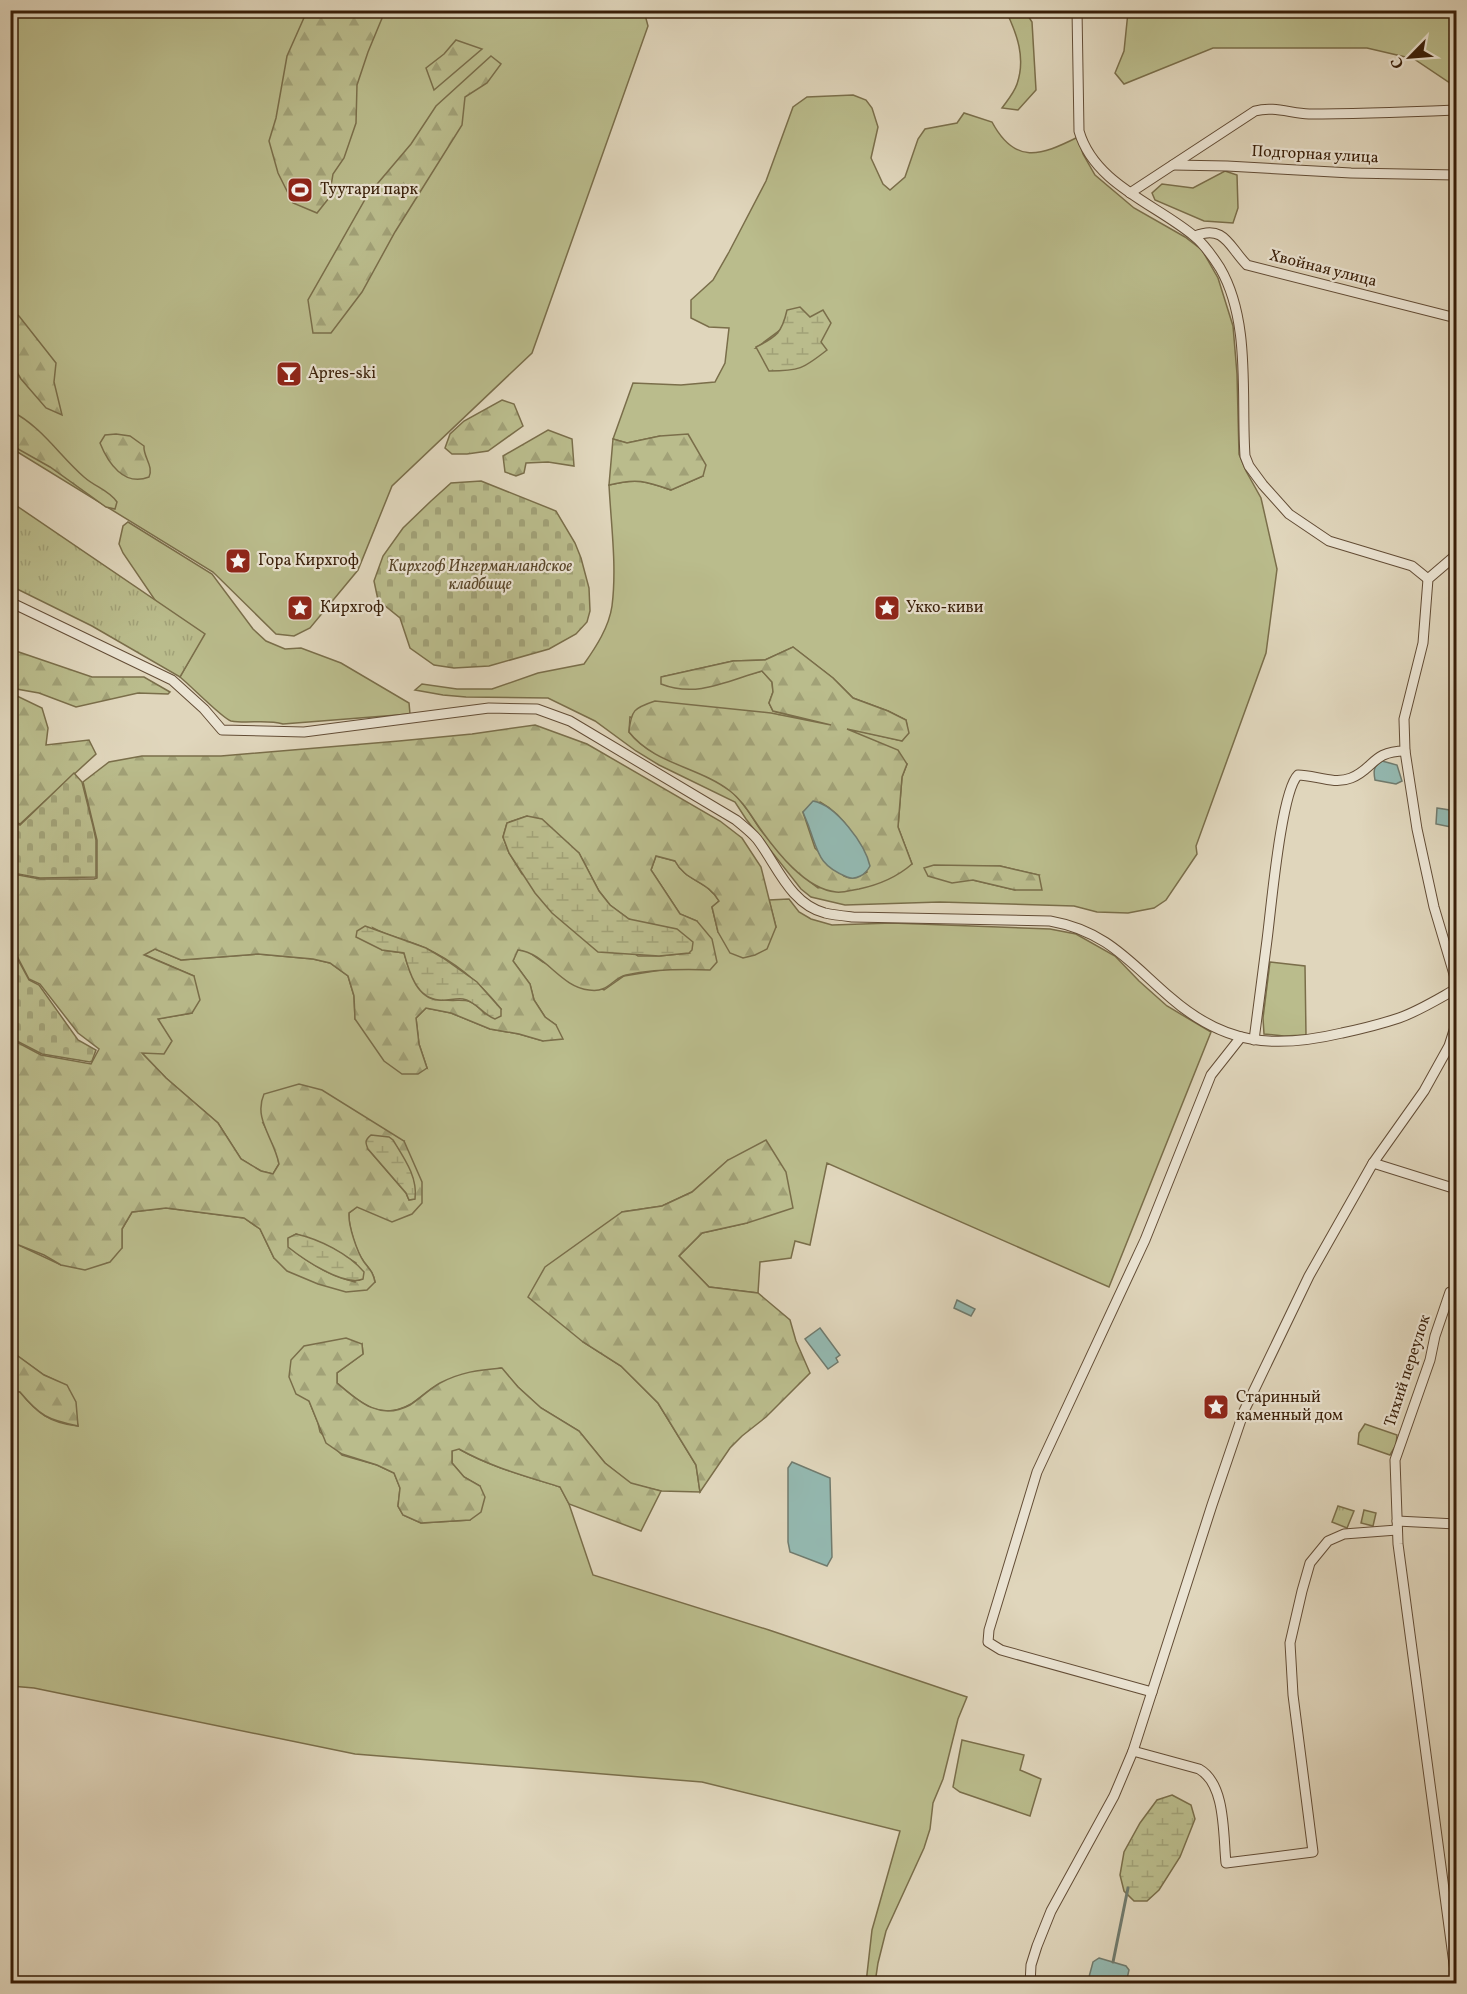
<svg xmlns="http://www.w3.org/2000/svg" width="1467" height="1994" viewBox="0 0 1467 1994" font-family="Vollkorn,serif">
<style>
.grass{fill:#babc8c;stroke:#7a6e4a;stroke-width:1.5;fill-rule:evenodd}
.forest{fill:url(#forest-firs);stroke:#7a6e4a;stroke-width:1.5;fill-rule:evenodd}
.wetland{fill:url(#wetland-marsh);stroke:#7a6e4a;stroke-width:1.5}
.cemetery{fill:url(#cemetery-stones);stroke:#7a6e4a;stroke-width:1.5}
.park{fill:url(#park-tufts);stroke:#7a6e4a;stroke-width:1.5}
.water{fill:#94b9b1;stroke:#707b6e;stroke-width:1.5}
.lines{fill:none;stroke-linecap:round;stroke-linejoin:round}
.stream{stroke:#707b6e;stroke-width:3}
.minor-casing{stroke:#634d36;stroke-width:11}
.minor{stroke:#ebe4d3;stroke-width:9}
.labels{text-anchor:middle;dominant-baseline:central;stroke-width:4.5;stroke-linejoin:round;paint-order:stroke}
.street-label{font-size:16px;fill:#391f09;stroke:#ebe4d3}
.poi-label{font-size:16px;fill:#391f09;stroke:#ebe4d3;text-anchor:start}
.park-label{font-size:16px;font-style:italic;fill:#59462a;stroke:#ebe4d3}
</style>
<defs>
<pattern id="forest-firs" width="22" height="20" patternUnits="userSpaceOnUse" patternTransform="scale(1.5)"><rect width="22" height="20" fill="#babc8c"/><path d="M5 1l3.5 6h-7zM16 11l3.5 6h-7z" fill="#a1a177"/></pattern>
<pattern id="wetland-marsh" width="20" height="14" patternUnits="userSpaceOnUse" patternTransform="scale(1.5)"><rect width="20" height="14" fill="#babc8c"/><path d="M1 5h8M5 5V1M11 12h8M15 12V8" fill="none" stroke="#a1a177"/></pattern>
<pattern id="cemetery-stones" width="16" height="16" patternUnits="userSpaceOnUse" patternTransform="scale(1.5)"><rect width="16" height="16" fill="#babc8c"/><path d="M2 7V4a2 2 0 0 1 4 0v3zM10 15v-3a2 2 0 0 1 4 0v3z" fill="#a1a177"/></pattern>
<pattern id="park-tufts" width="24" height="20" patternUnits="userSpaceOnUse" patternTransform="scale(1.5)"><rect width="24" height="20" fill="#babc8c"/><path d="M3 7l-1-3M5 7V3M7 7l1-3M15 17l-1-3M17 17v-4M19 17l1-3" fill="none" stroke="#a1a177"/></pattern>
</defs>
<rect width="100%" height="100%" fill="#e0d6bc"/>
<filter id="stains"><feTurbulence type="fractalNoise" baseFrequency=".00333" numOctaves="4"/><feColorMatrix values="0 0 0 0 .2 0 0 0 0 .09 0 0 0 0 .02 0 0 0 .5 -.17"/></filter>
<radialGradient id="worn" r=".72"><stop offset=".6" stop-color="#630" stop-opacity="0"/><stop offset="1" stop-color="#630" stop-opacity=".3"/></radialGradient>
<!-- grass -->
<g class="grass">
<polygon points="1137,10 1439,11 1456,19 1456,87 1414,59 1367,48 1213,48 1124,84 1115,73 1124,51 1128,12"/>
<polygon points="10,11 644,11 648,26 532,353 392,486 358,570 310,628 294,636 276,634 213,572 11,448"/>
<path d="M1006 11H1025L1032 22 1036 90 1018 110 1002 108C1007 101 1014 93 1017 84 1026 58 1017 34 1006 11Z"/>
<path d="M853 95 866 100 872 108 878 127 871 158 883 184 890 190 905 177 918 139 925 129 957 123 964 113 992 122C1015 165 1040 156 1078 137L1083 154 1095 175 1134 208 1185 237 1202 250 1218 278 1233 326 1237 374 1239 454 1246 471 1261 498 1277 569 1266 653 1196 846 1197 854 1166 900 1154 908 1128 913 1097 912 1074 906 940 902 845 905 811 897 801 889 746 819 735 802 659 765 636 751 595 721 548 698 466 697 443 695 415 690 422 684 457 689H492L538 673 584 664C596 647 609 627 612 606 617 567 611 524 609 485 636 478 646 481 671 490L703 476 660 436 627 443 613 439 633 383 681 385 715 382 725 363 729 328 709 327 691 318V300L713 280 729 252 766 181 793 107 807 97ZM810 317 821 343 756 348 783 328ZM793 647 833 678 853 698 888 711 906 720 908 733 902 741 773 711 769 703 773 692 772 682 762 671 743 676 661 677 733 661 765 660ZM630 717 907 764 902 777 898 827 912 864 818 888C796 872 777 851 760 829 751 816 744 802 732 792 702 766 654 764 629 732ZM1000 866 1039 875 1015 890 973 880 967 867Z"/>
<polygon points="1225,171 1237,175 1238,208 1233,223 1204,221 1155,200 1152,193 1162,184 1193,188"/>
<path d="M128 522 212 574 253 629 266 641 285 649 301 648 341 663 409 703 410 714 283 724C266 719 248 724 231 721 223 719 190 685 180 677L204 634 159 606 123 553 119 544 123 526Z"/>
<path d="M656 856 675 861C686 882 707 880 719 901L712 907 718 932 776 927 769 900 789 899 799 912 811 919 832 925 892 923 1050 929 1076 934 1115 956 1139 981 1167 1006 1211 1032 1109 1287 827 1163 810 1245 795 1241 791 1258 760 1262 758 1293 709 1287 679 1256 702 1233 747 1223 728 1160 692 1192 662 1206 622 1212 583 1342 621 1366 658 1403 696 1465 700 1492 661 1491 631 1484 605 1463 579 1431 541 1408 518 1387 501 1368C484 1372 452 1377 438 1385 428 1390 420 1398 411 1404 380 1422 361 1403 337 1383V1373L363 1354 362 1344 309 1401 318 1423 320 1432 342 1455 377 1465 394 1473 400 1488 398 1506 403 1515 421 1523 470 1520 480 1486 464 1477 452 1463V1450L459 1449C491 1467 525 1476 560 1487L569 1504 593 1575 769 1630 967 1697 958 1719 943 1779 933 1803 930 1829 924 1848 886 1931 878 1963 875 1983H866L872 1930 900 1831 702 1782 355 1754 34 1688 11 1686V1390L20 1392C37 1413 50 1423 78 1426L67 1386 44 1375 11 1351 10 1241 61 1265 122 1248V1229L132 1212 166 1208 244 1218 260 1229 274 1258 375 1282C373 1272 370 1270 364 1262 356 1252 348 1225 349 1213L357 1207 404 1141 263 1123 276 1148 279 1164 273 1174 261 1171 241 1159 218 1123 166 1078 141 1052 157 1019 192 1013 194 976 143 954 155 949 181 960 258 954 313 959 330 963 348 976 354 996 355 1019 427 1068 419 1044 416 1018 426 1008 451 1013 490 1029 519 1034 543 1041 556 1025 545 1017 534 1000 530 984 513 961 517 950 527 951 543 962 604 990 624 976 667 969H710L697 921 680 914 651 870Z"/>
<polygon points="1270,962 1305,966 1306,1035 1284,1036 1264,1034 1263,1018"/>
<polygon points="1365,1424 1397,1435 1396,1445 1390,1455 1358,1444 1359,1433"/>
<polygon points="962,1740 1024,1755 1020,1770 1041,1779 1030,1816 960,1792 953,1787"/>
</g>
<!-- forest -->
<g class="forest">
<polygon points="307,11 385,11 368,52 357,85 356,123 344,158 333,174 329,198 317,213 293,203 278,173 269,141 276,118 287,56"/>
<polygon points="456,40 482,49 434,90 426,68 444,54"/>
<polygon points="491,56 501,64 487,83 465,97 462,125 395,232 362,292 331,333 313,333 308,300 367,196 411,144 436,106"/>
<polygon points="11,310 19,316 56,363 54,382 62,415 46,408 21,379 11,362"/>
<polygon points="502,400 514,404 523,426 488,451 467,454 452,454 445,448 450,434 464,421"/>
<path d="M11 411C41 426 59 455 84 477 95 487 109 490 117 502L115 509 106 507 50 467 11 445Z"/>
<polygon points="548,430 572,439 574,466 548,462 526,463 524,473 516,476 505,472 503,456"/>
<path d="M116 434 130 436 144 446C143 457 154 466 149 477 124 487 108 463 100 443L105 435Z"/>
<path d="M688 434 706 465 703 476 671 490C646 481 636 478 609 485L613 439 627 443 660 436Z"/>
<path d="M793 647 833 678 853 698 888 711 906 720 909 733 902 741 847 729 898 750 907 764 902 777 898 827 912 864C897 877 878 885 859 889 852 890 843 893 836 892 805 889 776 851 759 827 750 814 742 800 730 791 699 767 654 764 629 732 631 710 634 708 655 701L771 713 831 725 773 711 769 703 773 692 772 682 762 671C727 681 697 698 661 684V677L733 661 765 660ZM820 802C849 818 857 842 867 872 858 877 853 880 844 876L815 848 803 812Z"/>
<polygon points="10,649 92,677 144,677 170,692 168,694 138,693 76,707 39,693 11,688"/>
<polygon points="10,695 15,695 42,708 48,728 46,745 89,740 96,754 20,824 11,820"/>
<path d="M535 725 587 744 720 821 742 838 761 867 776 927 767 949 755 955 743 958 730 953 718 932 712 907 719 901C707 880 686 882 675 861L656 856 651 870 680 914 697 921 712 939 717 962 710 970C682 969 654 969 626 975 611 979 609 993 589 990 560 987 546 953 518 950L513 961 530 984 534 1000 545 1017 556 1025 563 1039 543 1041 519 1034 490 1029 451 1013 426 1008 416 1018 419 1044 427 1068 418 1074H402L384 1061 355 1019 354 996 348 976 330 963 313 959 258 954 181 960 155 949 144 955 194 976 200 1000 192 1013 158 1019 172 1041 164 1054 142 1053 166 1078 218 1123 241 1159 261 1171 273 1174 279 1164C274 1138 253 1119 264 1094L299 1084 322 1090 404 1141 422 1182V1203L412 1214 392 1222 357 1207 349 1213C348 1225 357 1252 364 1262 370 1270 373 1272 375 1282L367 1290 346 1292 318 1284 287 1271 274 1258 260 1229 244 1218 166 1208 132 1212 122 1229V1248L110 1262 85 1270 61 1265 44 1255 11 1242V1039L41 1055 91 1064 99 1049 78 1033 40 984 29 979 17 956 11 954V875L13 874 40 879H94L97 878V840L83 782 109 762 142 756H221L399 741 472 734ZM527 816 579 853 599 891 610 905 629 919 689 953 659 956H638L522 874 509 853 503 837 507 823ZM373 928C389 937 408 940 425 948 456 962 480 983 501 1009L485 1014C468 995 465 1002 443 1000 418 999 410 974 404 953L382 950ZM397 1147C405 1165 418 1178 414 1199L409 1200 406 1193 368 1149ZM296 1234 332 1248 356 1263 355 1282C331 1276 308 1263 289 1247L288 1239Z"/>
<polygon points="934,865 1000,866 1039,875 1042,890 1015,890 973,880 952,883 928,876 924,868"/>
<polygon points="766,1140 786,1172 793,1208 747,1223 702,1233 679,1256 709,1287 758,1293 790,1320 796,1341 810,1373 766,1417 742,1436 730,1448 700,1492 696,1465 658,1403 621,1366 583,1342 528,1297 545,1267 622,1212 662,1206 692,1192 728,1160"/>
<path d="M346 1338 362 1344 363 1354 337 1373V1383C359 1402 380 1421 410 1405 420 1399 429 1389 440 1383 461 1372 478 1370 502 1368L518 1387 541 1408 579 1431 605 1463 631 1483 661 1491 641 1531 569 1504 560 1487C525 1476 491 1467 459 1449L452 1451V1463L464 1477 480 1486 485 1497 481 1512 470 1520 421 1523 403 1515 398 1506 400 1488 394 1473 377 1465 342 1454 326 1443 309 1401 296 1394 289 1377 291 1360 304 1346Z"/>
<path d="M11 1351 44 1375 67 1385 76 1402 78 1426C48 1420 40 1416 20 1392L11 1390Z"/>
</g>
<!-- wetland -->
<g class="wetland">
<path d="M800 307 810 317 823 310 831 323 821 342 827 350C803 369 799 371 769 371L756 347C776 337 782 333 787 310Z"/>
<polygon points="527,816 542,819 579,853 599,891 610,905 629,919 677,929 693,942 692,950 689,953 659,956 598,952 552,913 535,893 509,853 503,837 507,823"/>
<path d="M365 926 426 948 443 958 477 982 501 1009V1016L495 1019C483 1015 476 1001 463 999 455 998 447 1001 439 1000 417 999 409 972 404 953L382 950 356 937 357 931Z"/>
<path d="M371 1135 389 1137 393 1140C404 1158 418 1177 415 1199L409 1200 406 1193 368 1149C365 1142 365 1140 371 1135Z"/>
<path d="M296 1234C319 1239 349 1254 364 1272L363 1279C344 1287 303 1259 288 1247V1238Z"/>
<polygon points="1172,1795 1191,1805 1195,1819 1180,1857 1159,1890 1147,1901 1134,1901 1124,1891 1120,1875 1124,1852 1140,1823 1157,1800"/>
</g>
<!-- cemetery -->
<g class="cemetery">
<polygon points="481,481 556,511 575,543 581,558 589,588 590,611 587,622 576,634 549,649 489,666 454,668 434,665 410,648 400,618 378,600 374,581 383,556 403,528 431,501 451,483"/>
<polygon points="74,773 82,782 93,826 96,840 96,877 40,878 13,873 11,875 11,821 20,825"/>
<polygon points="10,955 16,956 29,980 39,985 78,1040 96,1050 92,1061 90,1062 42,1054 11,1038"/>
</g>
<!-- park -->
<g class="park">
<polygon points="11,502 205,634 180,677 92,626 11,586"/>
<polygon points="1338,1506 1354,1511 1347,1528 1332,1522"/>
<polygon points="1364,1510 1376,1513 1373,1526 1361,1523"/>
</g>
<!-- water -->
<g class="water">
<path d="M1382 761 1397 765 1402 781 1396 784 1375 780C1373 770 1374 766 1382 761Z"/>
<path d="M813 801C836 805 865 844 870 866 866 874 856 881 847 877 820 866 819 855 810 830 808 823 805 818 803 812Z"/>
<polygon points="1437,808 1456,811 1456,828 1436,824"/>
<polygon points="957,1300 975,1309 971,1316 954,1308"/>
<polygon points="820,1328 840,1355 836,1358 838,1362 828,1369 805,1339"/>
<polygon points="792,1462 830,1478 832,1557 827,1566 790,1552 788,1542 788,1468"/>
<path d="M1099 1958 1126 1966 1129 1970 1126 1983C1113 1984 1100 1984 1089 1977L1093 1962Z"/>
</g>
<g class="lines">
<!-- stream -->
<polyline class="stream" points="1113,1962 1128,1888"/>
<!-- minor casing -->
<g class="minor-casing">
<g id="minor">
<path d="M1077 10 1079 131C1094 184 1156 204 1194 236 1204 244 1213 257 1220 268 1251 321 1241 396 1245 456L1249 466 1263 485 1289 514 1329 541 1412 566 1428 579"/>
<polyline points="1173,165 1227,166 1351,173 1456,175"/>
<path d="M1130 193 1255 111C1273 106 1290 113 1309 114 1358 114 1407 112 1456 110"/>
<path d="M1195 236C1225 224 1229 247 1247 265L1456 318"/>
<polyline points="1456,555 1428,579 1423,643 1404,719 1405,751 1417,829 1434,907 1456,981"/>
<path d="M10 602 172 680 204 709 222 730 304 732 489 708 537 709 570 721 736 820C743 826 751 832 757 839 777 865 790 904 825 913 834 915 844 916 853 917L1050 921C1107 931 1130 963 1171 998 1225 1045 1274 1049 1342 1033 1361 1029 1381 1024 1399 1018 1419 1011 1438 999 1456 989"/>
<path d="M1254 1040C1258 1007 1263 973 1267 940 1271 910 1281 791 1298 775 1315 775 1334 785 1351 778 1374 769 1372 751 1405 751"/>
<polyline points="1373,1163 1456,1189"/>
<polyline points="1450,1292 1435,1336 1430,1360 1395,1460 1398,1544 1456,1979"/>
<polyline points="1397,1521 1456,1524"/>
<polyline points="1152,1692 1001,1650 988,1642 989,1630 1037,1472 1145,1240 1211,1075 1241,1037"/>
<path d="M1133 1751 1199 1769C1226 1784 1223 1835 1226 1863L1313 1852 1293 1695 1290 1643 1302 1591 1310 1563 1328 1541 1344 1534 1397 1530"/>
<polyline points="1030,1984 1031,1965 1037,1946 1051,1911 1114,1796 1133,1751 1212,1505 1244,1411 1309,1276 1373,1163 1424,1091 1449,1046 1456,1024"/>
</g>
</g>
<!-- minor -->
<use href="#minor" class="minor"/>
</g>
<!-- icons -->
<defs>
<g id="stadium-square" transform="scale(1.35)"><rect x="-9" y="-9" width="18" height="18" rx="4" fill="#8f2418" stroke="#ebe4d3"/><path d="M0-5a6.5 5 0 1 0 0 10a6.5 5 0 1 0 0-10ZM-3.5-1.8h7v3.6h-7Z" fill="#fff"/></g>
<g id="bar-square" transform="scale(1.35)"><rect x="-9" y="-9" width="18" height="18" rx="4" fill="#8f2418" stroke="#ebe4d3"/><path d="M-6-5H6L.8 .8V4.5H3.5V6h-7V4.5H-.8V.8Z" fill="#fff"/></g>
<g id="sight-square" transform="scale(1.35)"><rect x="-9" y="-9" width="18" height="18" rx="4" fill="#8f2418" stroke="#ebe4d3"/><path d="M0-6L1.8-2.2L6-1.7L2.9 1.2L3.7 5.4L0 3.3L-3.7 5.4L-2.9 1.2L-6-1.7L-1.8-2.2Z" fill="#fff"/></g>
</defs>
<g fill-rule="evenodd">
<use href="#stadium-square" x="300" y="190"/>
<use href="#bar-square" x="289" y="374"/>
<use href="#sight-square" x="238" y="561"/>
<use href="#sight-square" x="300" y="608"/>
<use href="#sight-square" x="887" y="608"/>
<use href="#sight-square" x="1216" y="1407"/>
</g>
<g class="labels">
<!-- street labels -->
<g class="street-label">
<text transform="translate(1315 155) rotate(3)">Подгорная улица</text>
<text transform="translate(1323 269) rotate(14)">Хвойная улица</text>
<text transform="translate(1408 1371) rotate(-72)">Тихий переулок</text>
</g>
<!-- poi labels -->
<g class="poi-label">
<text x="320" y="190">Туутари парк</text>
<text x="308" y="374">Apres-ski</text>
<text x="258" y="561">Гора Кирхгоф</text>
<text x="320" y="608">Кирхгоф</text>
<text x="906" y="608">Укко-киви</text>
<text x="1236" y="1398">Старинный<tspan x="1236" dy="18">каменный дом</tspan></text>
</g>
<!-- park labels -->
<g class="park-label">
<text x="480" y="567">Кирхгоф Ингерманландское<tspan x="480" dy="18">кладбище</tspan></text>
</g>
</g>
<!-- margin -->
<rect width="1467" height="1994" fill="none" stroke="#e0d6bc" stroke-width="36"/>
<rect x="12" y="12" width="1443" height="1970" fill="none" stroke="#391f09" stroke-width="3"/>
<rect x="18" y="18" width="1431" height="1958" fill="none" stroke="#391f09" stroke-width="1.5"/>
<!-- north arrow -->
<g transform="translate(1410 57) rotate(245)" stroke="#ebe4d3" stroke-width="4.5" paint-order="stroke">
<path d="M0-4.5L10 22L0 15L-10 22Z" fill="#391f09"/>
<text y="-9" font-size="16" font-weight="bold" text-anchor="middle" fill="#391f09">С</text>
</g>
<rect width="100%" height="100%" filter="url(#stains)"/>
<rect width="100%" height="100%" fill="url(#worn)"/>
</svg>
